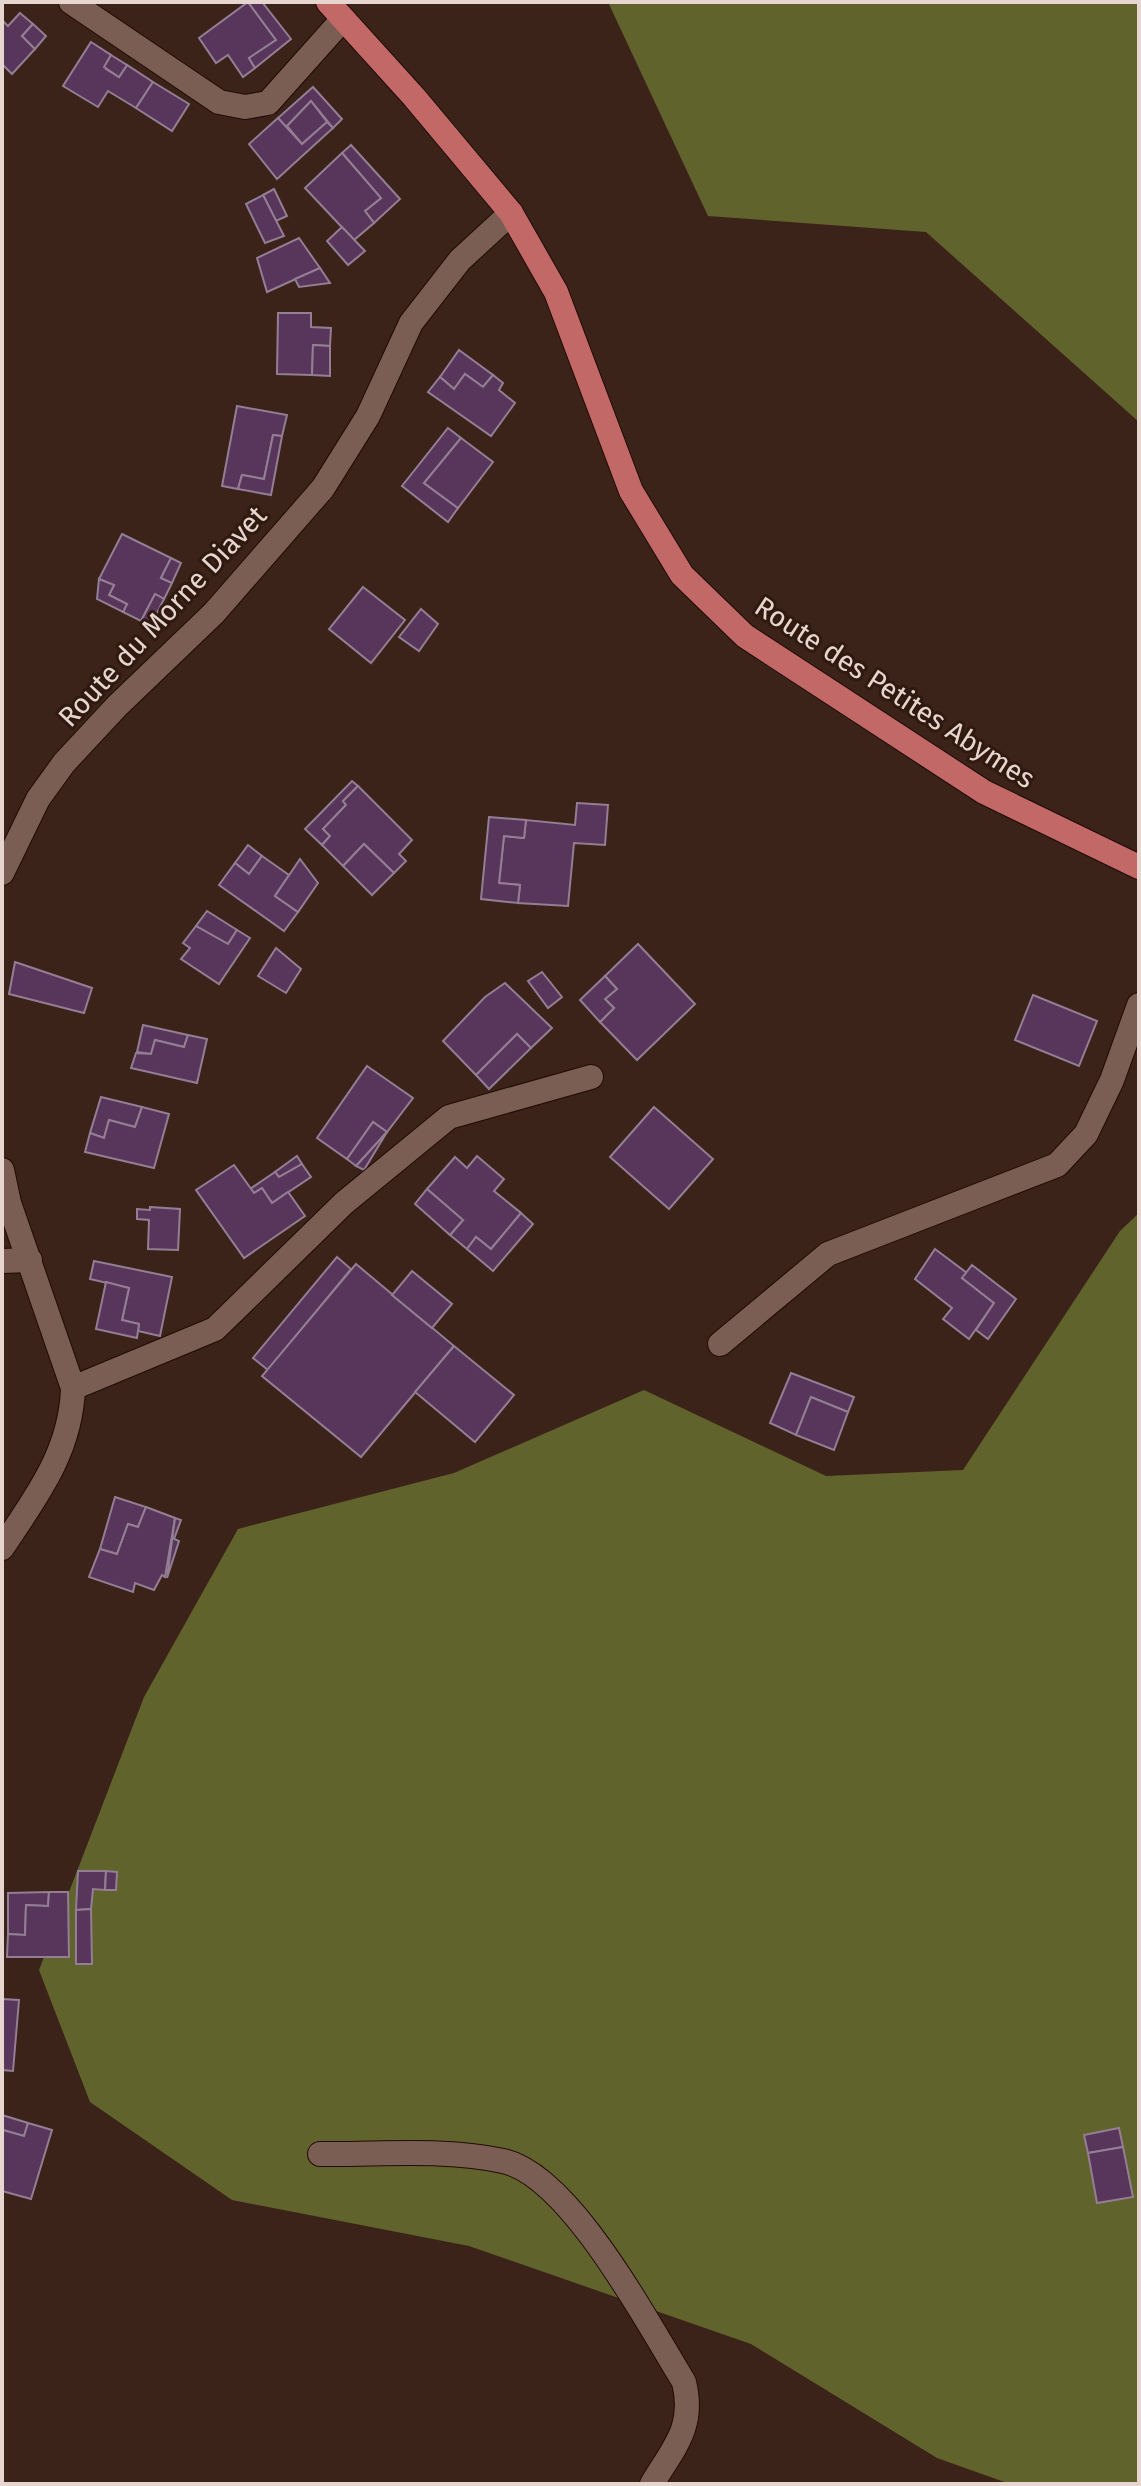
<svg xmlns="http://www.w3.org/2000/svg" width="1141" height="2486" font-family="'Fira Sans',sans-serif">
  <rect width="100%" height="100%" fill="#3b2319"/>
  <g fill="#61632c">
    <path d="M 608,2 L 1139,2 L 1139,422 L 926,232 L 708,216 Z"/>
    <path d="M 1139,1213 L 1139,2484 L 1010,2484 L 937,2458 L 751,2344 L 469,2246 L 232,2200 L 90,2102 L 39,1970 L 144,1697 L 238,1529 L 454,1473 L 644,1390 L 826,1476 L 963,1470 L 1120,1231 Z"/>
  </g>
  <g fill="#58355a" stroke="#937e94" stroke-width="2">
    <path d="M 248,2 L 276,40 L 249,58 L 255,68 L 243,77 L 228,55 L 216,63 L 199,38 Z"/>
    <path d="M 248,2 L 262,2 L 291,39 L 255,68 L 249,58 L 276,40 Z"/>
    <path d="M 20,13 L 33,24 L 22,36 L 35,49 L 12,74 L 2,64 L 2,20 L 8,26 Z"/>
    <path d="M 33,24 L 46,36 L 35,49 L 22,36 Z"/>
    <path d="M 91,42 L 111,55 L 106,69 L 119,77 L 127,65 L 153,82 L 136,108 L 108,91 L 98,107 L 63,86 Z"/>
    <path d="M 111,55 L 127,65 L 119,77 L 104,67 Z"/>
    <path d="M 153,82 L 189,104 L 172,131 L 136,108 Z"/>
    <path d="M 313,87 L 342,119 L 333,128 L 311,101 L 286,127 L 278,118 Z"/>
    <path d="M 311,101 L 327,122 L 302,144 L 287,126 Z"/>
    <path d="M 278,118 L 302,144 L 327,122 L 333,128 L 277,179 L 249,144 Z"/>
    <path d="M 351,145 L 400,199 L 374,223 L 365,211 L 381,198 L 342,153 Z"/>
    <path d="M 342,153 L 381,198 L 365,211 L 374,223 L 354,240 L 305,188 Z"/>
    <path d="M 274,189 L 287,216 L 276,221 L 263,195 Z"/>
    <path d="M 263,195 L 284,236 L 265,243 L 246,204 Z"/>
    <path d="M 342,227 L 365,251 L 348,265 L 327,241 Z"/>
    <path d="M 299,238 L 320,268 L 267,292 L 257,258 Z"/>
    <path d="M 320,268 L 330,283 L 299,287 L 295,279 Z"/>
    <path d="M 278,313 L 311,313 L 311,327 L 331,328 L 330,346 L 313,345 L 312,375 L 277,374 Z"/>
    <path d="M 313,345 L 330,346 L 330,376 L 312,375 Z"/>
    <path d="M 459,350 L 493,375 L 483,387 L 465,374 L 454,389 L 440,377 Z"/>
    <path d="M 465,374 L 483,387 L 493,375 L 503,383 L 499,390 L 515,403 L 491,436 L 428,392 L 440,377 L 454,389 Z"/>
    <path d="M 237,406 L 287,415 L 282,436 L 273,435 L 264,479 L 242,475 L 238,489 L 222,486 Z"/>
    <path d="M 448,428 L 461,438 L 424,483 L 458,508 L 448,522 L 402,486 Z"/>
    <path d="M 273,435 L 282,436 L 271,495 L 238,489 L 242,475 L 264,479 Z"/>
    <path d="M 461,438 L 493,462 L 458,508 L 424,483 Z"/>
    <path d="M 122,534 L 171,558 L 161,578 L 172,583 L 164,599 L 155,594 L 141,621 L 123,612 L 127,604 L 109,595 L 114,585 L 99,579 Z"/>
    <path d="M 171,558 L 181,563 L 172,583 L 161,578 Z"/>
    <path d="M 99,579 L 114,585 L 109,595 L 127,604 L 123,612 L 97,599 Z"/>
    <path d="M 363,587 L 405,620 L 371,663 L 329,629 Z"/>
    <path d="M 155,594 L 164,599 L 151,625 L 141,621 Z"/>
    <path d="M 421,609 L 438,624 L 419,651 L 399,637 Z"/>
    <path d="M 352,781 L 358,786 L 343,801 L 346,805 L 323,829 L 330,836 L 322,845 L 305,829 Z"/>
    <path d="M 358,786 L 412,840 L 399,854 L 406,861 L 394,873 L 364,844 L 343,866 L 322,845 L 330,836 L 323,829 L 346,805 L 343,801 Z"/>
    <path d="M 577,803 L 608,805 L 605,845 L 574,843 L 568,906 L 518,903 L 520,885 L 499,883 L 504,836 L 524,838 L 526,820 L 575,825 Z"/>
    <path d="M 489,817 L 526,820 L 524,838 L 504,836 L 503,845 L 499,883 L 520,885 L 518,903 L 481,899 Z"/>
    <path d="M 364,844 L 394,873 L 372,895 L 343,866 Z"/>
    <path d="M 248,845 L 262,856 L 249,874 L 235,863 Z"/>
    <path d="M 262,856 L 289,875 L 275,896 L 298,912 L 284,931 L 219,885 L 235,863 L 249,874 Z"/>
    <path d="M 300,859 L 318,883 L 298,912 L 275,896 Z"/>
    <path d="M 207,911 L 237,930 L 228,944 L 196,926 Z"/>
    <path d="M 196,926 L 228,944 L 237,930 L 250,938 L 219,984 L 181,959 L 190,948 L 183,943 Z"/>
    <path d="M 638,944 L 695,1004 L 637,1060 L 600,1022 L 614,1008 L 605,999 L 617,989 L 605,976 Z"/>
    <path d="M 276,948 L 301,969 L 286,993 L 258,976 Z"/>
    <path d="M 15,962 L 92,988 L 84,1013 L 9,994 Z"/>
    <path d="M 542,972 L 562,997 L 548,1008 L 528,981 Z"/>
    <path d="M 605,976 L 617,989 L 605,999 L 614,1008 L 600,1022 L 580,1000 Z"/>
    <path d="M 505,983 L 552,1028 L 531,1048 L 517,1034 L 476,1075 L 443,1041 L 485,997 Z"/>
    <path d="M 1033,995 L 1097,1021 L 1079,1066 L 1015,1040 Z"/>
    <path d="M 143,1025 L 188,1035 L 184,1047 L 155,1040 L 151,1054 L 137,1052 Z"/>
    <path d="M 517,1034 L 531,1048 L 489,1089 L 476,1075 Z"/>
    <path d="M 188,1035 L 207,1039 L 197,1083 L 131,1068 L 136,1053 L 151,1054 L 155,1040 L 184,1047 Z"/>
    <path d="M 367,1066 L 413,1098 L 387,1132 L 373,1122 L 347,1159 L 317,1138 Z"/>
    <path d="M 101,1097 L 142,1107 L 135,1127 L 109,1120 L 104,1138 L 90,1133 Z"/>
    <path d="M 142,1107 L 169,1114 L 154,1168 L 85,1152 L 90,1133 L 104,1138 L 109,1120 L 135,1127 Z"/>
    <path d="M 654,1107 L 713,1159 L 669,1209 L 610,1157 Z"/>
    <path d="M 373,1122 L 387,1132 L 356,1166 L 347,1159 Z"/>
    <path d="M 387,1132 L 364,1170 L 356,1166 Z"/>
    <path d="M 297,1156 L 302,1164 L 279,1177 L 275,1172 Z"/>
    <path d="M 477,1156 L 504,1179 L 494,1191 L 521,1213 L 491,1249 L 476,1237 L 467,1249 L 450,1235 L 463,1220 L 427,1189 L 455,1157 L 467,1168 Z"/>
    <path d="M 302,1164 L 311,1177 L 272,1203 L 262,1188 L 254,1193 L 250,1189 L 275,1172 L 279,1177 Z"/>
    <path d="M 234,1165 L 254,1193 L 262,1188 L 272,1203 L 288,1192 L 305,1216 L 244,1258 L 196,1190 Z"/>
    <path d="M 427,1189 L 463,1220 L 450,1235 L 415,1204 Z"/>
    <path d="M 150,1207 L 180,1209 L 178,1250 L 148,1249 L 149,1220 L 137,1219 L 137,1209 L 150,1210 Z"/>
    <path d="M 521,1213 L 533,1224 L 493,1271 L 467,1249 L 476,1237 L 491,1249 Z"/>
    <path d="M 935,1249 L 967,1273 L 962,1278 L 994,1303 L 969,1339 L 943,1319 L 952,1308 L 915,1279 Z"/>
    <path d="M 337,1257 L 351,1269 L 268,1370 L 253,1358 Z"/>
    <path d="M 94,1261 L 172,1277 L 160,1336 L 138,1331 L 139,1324 L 122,1320 L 129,1288 L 90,1279 Z"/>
    <path d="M 356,1264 L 454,1346 L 361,1457 L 262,1376 Z"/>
    <path d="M 972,1265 L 1016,1299 L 988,1339 L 976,1330 L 994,1303 L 962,1278 Z"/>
    <path d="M 412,1271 L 452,1304 L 432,1328 L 392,1295 Z"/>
    <path d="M 106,1282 L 129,1288 L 122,1320 L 139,1324 L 137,1338 L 96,1329 Z"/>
    <path d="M 454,1346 L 514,1395 L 475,1442 L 415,1392 Z"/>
    <path d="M 791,1373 L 854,1397 L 848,1412 L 811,1397 L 796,1435 L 770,1423 Z"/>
    <path d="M 811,1397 L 848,1412 L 834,1450 L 796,1435 Z"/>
    <path d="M 115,1497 L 146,1507 L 138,1527 L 128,1524 L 117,1554 L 100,1549 Z"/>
    <path d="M 146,1507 L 175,1518 L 165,1577 L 162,1575 L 154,1590 L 135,1583 L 133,1592 L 89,1577 L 100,1549 L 117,1554 L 128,1524 L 138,1527 Z"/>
    <path d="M 175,1518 L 181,1520 L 174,1539 L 179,1541 L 167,1578 Z"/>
    <path d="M 78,1871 L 106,1871 L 105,1890 L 93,1889 L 91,1909 L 76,1910 Z"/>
    <path d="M 106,1871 L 117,1872 L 116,1890 L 105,1890 Z"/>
    <path d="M 49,1892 L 48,1906 L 26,1905 L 25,1935 L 8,1934 L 8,1893 Z"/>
    <path d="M 49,1892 L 68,1892 L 69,1957 L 7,1957 L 8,1934 L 25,1935 L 26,1905 L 48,1906 Z"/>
    <path d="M 91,1909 L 92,1964 L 76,1964 L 76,1910 Z"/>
    <path d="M 2,1999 L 19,2000 L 13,2071 L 2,2070 Z"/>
    <path d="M 2,2115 L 28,2123 L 24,2136 L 3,2130 L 2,2134 Z"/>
    <path d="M 28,2123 L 52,2130 L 31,2199 L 2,2191 L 3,2130 L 24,2136 Z"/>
    <path d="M 1119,2128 L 1123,2147 L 1088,2153 L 1084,2135 Z"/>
    <path d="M 1123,2147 L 1133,2197 L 1097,2203 L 1088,2153 Z"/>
  </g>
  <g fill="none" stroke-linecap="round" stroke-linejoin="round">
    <g stroke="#210b04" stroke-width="26">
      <g id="minor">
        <path d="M 71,2 L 219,102 L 245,107 L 268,103 L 343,19"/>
        <path d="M 2,873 L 38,799 L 64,763 L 117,706 L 214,613 L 323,488 L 368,416 L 411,323 L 460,260 L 511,213"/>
        <path d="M 2,1170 L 9,1203 L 73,1388 C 71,1452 36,1497 2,1548"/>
        <path d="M 2,1261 L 30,1260"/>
        <path d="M 720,1344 L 828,1254 L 1057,1165 L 1086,1134 L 1112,1080 L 1139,1005"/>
        <path d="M 73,1388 L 215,1329 L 344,1203 L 449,1117 L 591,1077"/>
        <path d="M 320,2154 C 379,2155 445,2148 503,2161 C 570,2175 648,2324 684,2382 C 695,2427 674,2447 652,2484"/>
      </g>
    </g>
    <g stroke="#210b04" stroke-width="26">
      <path id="major" d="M 328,2 L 414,97 L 511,213 L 556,292 L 631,491 L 682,575 L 745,636 L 984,792 L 1139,867"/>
    </g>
    <use href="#minor" stroke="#7a5e53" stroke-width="24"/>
    <use href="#major" stroke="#c26968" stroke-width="24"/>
  </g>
  <g text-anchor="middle" stroke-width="6" stroke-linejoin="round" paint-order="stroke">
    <g font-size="28" fill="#e6d6cf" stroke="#30190f">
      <text transform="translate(162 616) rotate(-47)" y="10">Route du Morne Diavet</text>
      <text transform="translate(895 692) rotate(33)" y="10">Route des Petites Abymes</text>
    </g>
  </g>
  <rect width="1141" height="2486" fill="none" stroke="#e6d6cf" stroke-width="8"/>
</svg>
